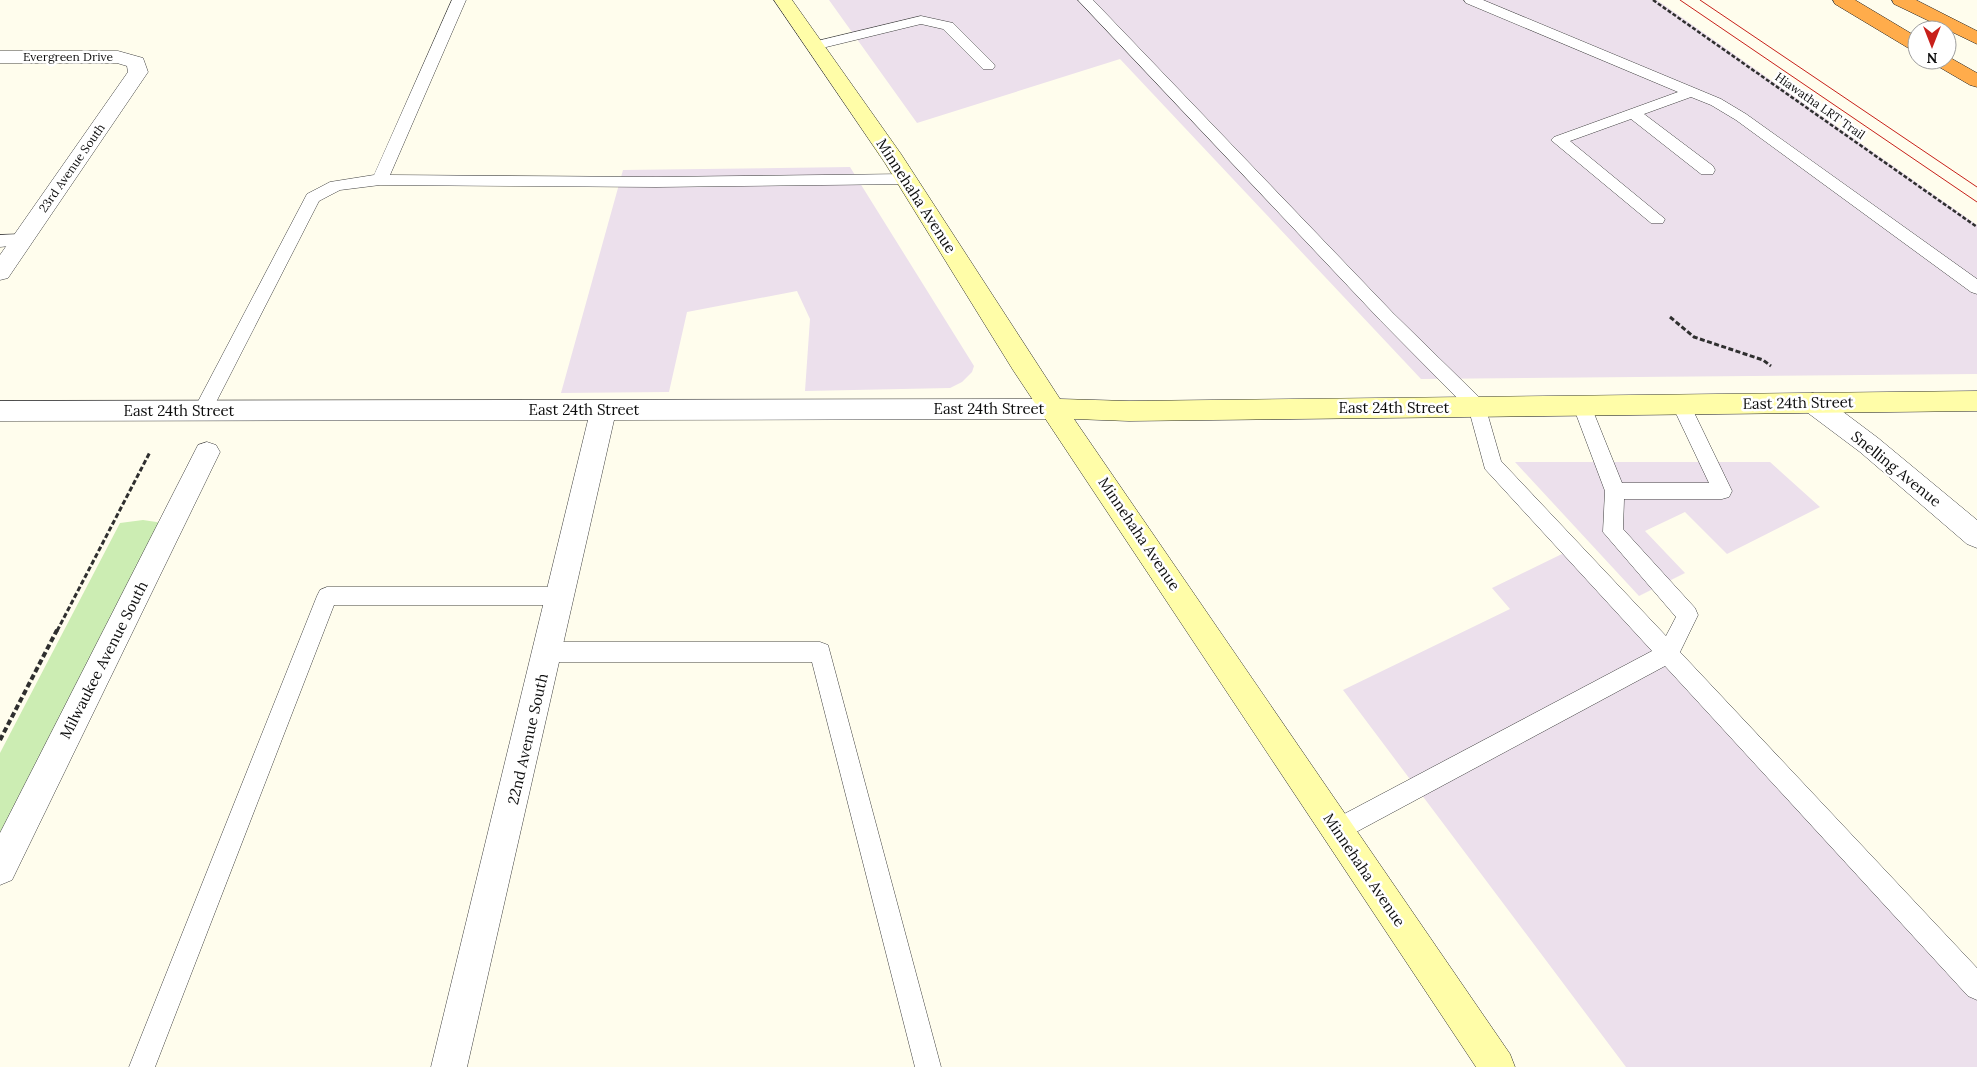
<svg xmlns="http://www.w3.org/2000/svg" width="1977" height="1067" font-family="Lora,serif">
  <rect width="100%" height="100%" fill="#fffded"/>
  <g fill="#ece0ec">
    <path d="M 829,0 L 1657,0 L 1977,225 L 1977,374 L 1421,379 L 1120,59 L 917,123 Z"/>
    <path d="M 850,167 L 974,366 L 972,372 L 962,382 L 950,388 L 805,391 L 810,319 L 797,291 L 687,312 L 669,392 L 561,393 L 623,170 Z"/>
    <path d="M 1515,462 L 1770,462 L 1820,507 L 1727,554 L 1685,512 L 1645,531 L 1685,573 L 1639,596 Z"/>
    <path d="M 1566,552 L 1977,997 L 1977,1067 L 1626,1067 L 1343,690 L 1510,609 L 1492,588 Z"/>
  </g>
  <path fill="#ccedb3" d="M 143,520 L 163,523 L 0,851 L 0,753 L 120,523 Z"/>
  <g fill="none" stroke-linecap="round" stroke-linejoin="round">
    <g stroke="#404040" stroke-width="1">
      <g id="lane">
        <path d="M 452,0 L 466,0 L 390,175 L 656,177 L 906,174 L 912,175 L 914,179 L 912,183 L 906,184 L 656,187 L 380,185 L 340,190 L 319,201 L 209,416 L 202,418 L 195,416 L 193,411 L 307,194 L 330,182 L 374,175 Z"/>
        <path d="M 1078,0 L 1093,0 L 1393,313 L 1484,402 L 1501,461 L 1666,636 L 1676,617 L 1603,532 L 1605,491 L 1573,406 L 1575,401 L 1582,399 L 1589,401 L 1622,483 L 1709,483 L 1672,405 L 1674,400 L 1681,398 L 1688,400 L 1732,491 L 1729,497 L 1722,499 L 1624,499 L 1623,529 L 1695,608 L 1698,615 L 1680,652 L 1977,968 L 1977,1000 L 1968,996 L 1665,666 L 1345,838 L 1337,842 L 1329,838 L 1325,830 L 1329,822 L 1652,651 L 1485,469 L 1469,410 L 1381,321 Z"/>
        <path d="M 1464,0 L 1483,0 L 1721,99 L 1746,114 L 1977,279 L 1977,294 L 1971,292 L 1736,120 L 1711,105 L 1691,97 L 1644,114 L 1713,166 L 1715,170 L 1713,174 L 1701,174 L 1631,119 L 1570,141 L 1665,219 L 1663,223 L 1651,223 L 1551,140 L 1554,137 L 1678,92 L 1466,3 Z"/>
        <path d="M 921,16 L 953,23 L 993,63 L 995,66 L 993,69 L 983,69 L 943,29 L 921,24 L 814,50 L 807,46 L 809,43 Z"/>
        <path d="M 22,234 L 28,236 L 30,240 L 28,244 L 0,247 L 0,235 Z"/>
        <path d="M 327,587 L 561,587 L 568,590 L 571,596 L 568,602 L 561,605 L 334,605 L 155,1067 L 129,1067 L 317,596 L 320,590 Z"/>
        <path d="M 548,642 L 820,642 L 828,645 L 941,1067 L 915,1067 L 812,662 L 548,662 L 540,659 L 537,652 L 540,645 Z"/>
      </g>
    </g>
    <g stroke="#404040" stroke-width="1">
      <g id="street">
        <path d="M 0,51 L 118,51 L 143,58 L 148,72 L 8,278 L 0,280 L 0,255 L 128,72 L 127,66 L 117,63 L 0,63 Z"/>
        <path d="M 1813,393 L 1822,396 L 1878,438 L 1977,520 L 1977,548 L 1967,544 L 1860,452 L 1804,410 L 1800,403 L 1804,396 Z"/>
        <path d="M 1055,399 L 1064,402 L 1068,409 L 1064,416 L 1055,419 L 614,420 L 467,1067 L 431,1067 L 588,420 L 0,421 L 0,401 Z"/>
        <path d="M 207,442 L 216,445 L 220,452 L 12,880 L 0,885 L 0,833 L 198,445 Z"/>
      </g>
    </g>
    <g stroke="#2f2f2f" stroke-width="1">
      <path id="secondary" d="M 774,0 L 792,0 L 901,154 L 1060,399 L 1129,401 L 1977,391 L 1977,411 L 1129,421 L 1074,419 L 1510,1054 L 1515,1067 L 1476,1067 L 1013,370 L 885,163 Z"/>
    </g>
    <g stroke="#1e1e1e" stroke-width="1">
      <g id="highway">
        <path d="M 1833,0 L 1855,0 L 1917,37 L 1917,51 L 1910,49 L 1835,4 Z"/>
        <path d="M 1892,0 L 1916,0 L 1977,31 L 1977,44 L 1894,4 Z"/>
        <path d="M 1947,56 L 1977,73 L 1977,87 L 1970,85 L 1934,64 L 1931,60 L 1947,60 Z"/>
      </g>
    </g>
    <path stroke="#2f2f2f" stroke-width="2.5" stroke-dasharray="4 2" stroke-linecap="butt" d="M 1653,0 L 1977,227"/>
    <g stroke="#2f2f2f" stroke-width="3" stroke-dasharray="5 2.5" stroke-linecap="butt">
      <path d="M 1670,317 L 1694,337 L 1763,360 L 1771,366"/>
      <path d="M 57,631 L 150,452"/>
    </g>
    <path stroke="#2f2f2f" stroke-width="4" stroke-dasharray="5.5 3" stroke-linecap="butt" d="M 0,740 L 57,630"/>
    <use href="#lane" fill="#fff" fill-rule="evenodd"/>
    <use href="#street" fill="#fff" fill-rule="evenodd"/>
    <use href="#secondary" fill="#fffda8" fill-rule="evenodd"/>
    <use href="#highway" fill="#ffac4b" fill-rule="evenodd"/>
    <g stroke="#c8201a" stroke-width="1">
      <path d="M 1680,0 L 1977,202"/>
      <path d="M 1700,0 L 1977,187"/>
    </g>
  </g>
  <g text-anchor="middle" stroke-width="5" stroke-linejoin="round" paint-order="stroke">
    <g font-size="12" fill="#0d0d0d" stroke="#fff">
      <text x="68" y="61">Evergreen Drive</text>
      <text transform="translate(1820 106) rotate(35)" y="4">Hiawatha LRT Trail</text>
      <text transform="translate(72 168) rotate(-55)" y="4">23rd Avenue South</text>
    </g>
    <g font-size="15" fill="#0d0d0d" stroke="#fff">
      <text transform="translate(916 196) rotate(57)" y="5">Minnehaha Avenue</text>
      <text transform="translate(1798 403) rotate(-1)" y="5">East 24th Street</text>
      <text x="1394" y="413">East 24th Street</text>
      <text x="989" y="414">East 24th Street</text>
      <text x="584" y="415">East 24th Street</text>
      <text x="179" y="416">East 24th Street</text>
      <text transform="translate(1896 469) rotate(39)" y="5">Snelling Avenue</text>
      <text transform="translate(1139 534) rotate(56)" y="5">Minnehaha Avenue</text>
      <text transform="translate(104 660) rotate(-63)" y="5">Milwaukee Avenue South</text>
      <text transform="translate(528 739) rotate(-77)" y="5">22nd Avenue South</text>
      <text transform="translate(1364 870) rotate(56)" y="5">Minnehaha Avenue</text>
    </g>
  </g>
  <g transform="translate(1932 45) rotate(180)"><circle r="24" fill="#ffffff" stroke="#9e9e9e"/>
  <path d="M0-4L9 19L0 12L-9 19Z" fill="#c8201a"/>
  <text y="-8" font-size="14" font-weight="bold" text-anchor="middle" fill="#0d0d0d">N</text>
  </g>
</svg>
